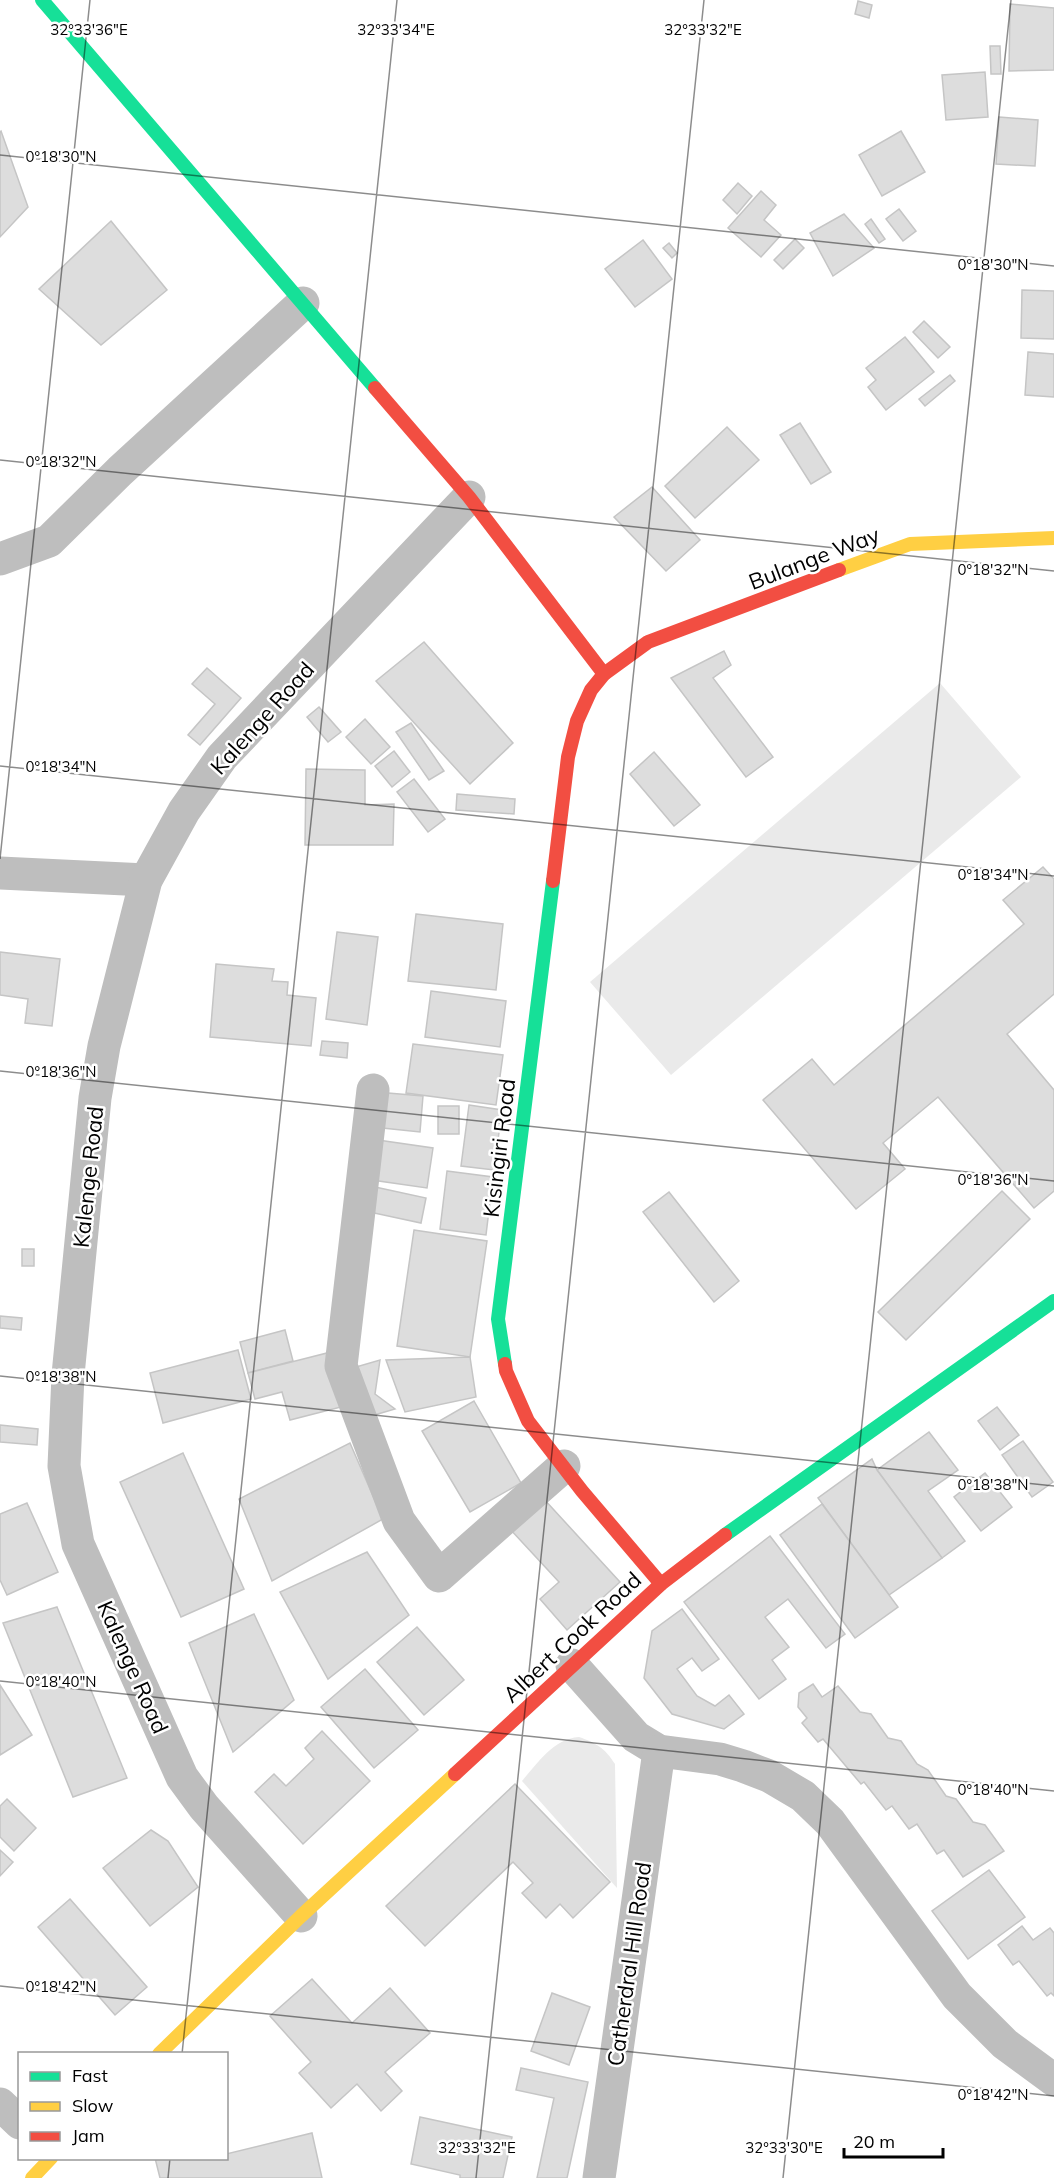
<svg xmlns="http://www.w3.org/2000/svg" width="1054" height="2178" font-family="Mulish,sans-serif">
  <rect width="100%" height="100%" fill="#fff"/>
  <g fill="#eaeaea">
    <path d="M 940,683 L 1021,777 L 671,1075 L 590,982 Z"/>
    <path d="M 579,1737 C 596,1743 605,1748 615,1764 L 617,1888 L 522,1781 C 538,1763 553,1739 579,1737 Z"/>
  </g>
  <g fill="#ddd" stroke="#c5c5c5" stroke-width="1.5">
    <path d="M 858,1 L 872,5 L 869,18 L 855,14 Z"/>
    <path d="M 1010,4 L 1054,8 L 1054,70 L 1009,71 Z"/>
    <path d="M 990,46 L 1000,46 L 1001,74 L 991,74 Z"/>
    <path d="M 985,72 L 988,117 L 946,120 L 942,75 Z"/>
    <path d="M 999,117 L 1038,120 L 1035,166 L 996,164 Z"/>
    <path d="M 1,131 L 28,207 L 0,237 L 0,132 Z"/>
    <path d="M 901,131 L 925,172 L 882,196 L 859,155 Z"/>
    <path d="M 738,183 L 752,196 L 737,214 L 723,200 Z"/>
    <path d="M 761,191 L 776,205 L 764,220 L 781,235 L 761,257 L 728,228 Z"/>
    <path d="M 899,209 L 916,231 L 903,241 L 886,219 Z"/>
    <path d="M 844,214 L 874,248 L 833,276 L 810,233 Z"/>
    <path d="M 871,219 L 885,239 L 879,243 L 865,224 Z"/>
    <path d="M 111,221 L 167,290 L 101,345 L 39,289 Z"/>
    <path d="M 795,239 L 804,248 L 783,269 L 774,260 Z"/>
    <path d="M 643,240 L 672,279 L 635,307 L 605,269 Z"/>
    <path d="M 669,243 L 677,253 L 672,258 L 663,248 Z"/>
    <path d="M 1022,290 L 1054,291 L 1054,339 L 1021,338 Z"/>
    <path d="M 924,321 L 950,347 L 938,358 L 913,332 Z"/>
    <path d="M 905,337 L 934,372 L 886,410 L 868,387 L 876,380 L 866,368 Z"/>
    <path d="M 1028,352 L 1054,354 L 1054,397 L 1025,395 Z"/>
    <path d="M 950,375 L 955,381 L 925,406 L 919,399 Z"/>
    <path d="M 800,423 L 831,472 L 811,484 L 780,435 Z"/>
    <path d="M 727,427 L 759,460 L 695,518 L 665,486 Z"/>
    <path d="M 652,487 L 700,540 L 666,571 L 614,517 Z"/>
    <path d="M 424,642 L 513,743 L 470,784 L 376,681 Z"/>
    <path d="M 724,651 L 731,665 L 713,678 L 773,757 L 746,777 L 671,678 Z"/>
    <path d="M 207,668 L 241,698 L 200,745 L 188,735 L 215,704 L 192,684 Z"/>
    <path d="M 319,707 L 341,732 L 328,742 L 307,717 Z"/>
    <path d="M 365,719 L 390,747 L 371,764 L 346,737 Z"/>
    <path d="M 411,723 L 444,771 L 429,780 L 396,732 Z"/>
    <path d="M 394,751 L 410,772 L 392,787 L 375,766 Z"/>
    <path d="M 654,752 L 700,805 L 674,826 L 630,774 Z"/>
    <path d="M 306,769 L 365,770 L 365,805 L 394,804 L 393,845 L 305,845 Z"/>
    <path d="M 414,779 L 445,819 L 428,832 L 397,792 Z"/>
    <path d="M 457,794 L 515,799 L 514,814 L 456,810 Z"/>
    <path d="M 1043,867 L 1054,879 L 1054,994 L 1007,1034 L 1054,1090 L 1054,1191 L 1034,1208 L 938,1097 L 883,1143 L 905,1169 L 856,1209 L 763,1100 L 812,1059 L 834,1085 L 1024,924 L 1003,900 Z"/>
    <path d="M 416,914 L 503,924 L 496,990 L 408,981 Z"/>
    <path d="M 337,932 L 378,937 L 367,1025 L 326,1019 Z"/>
    <path d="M 0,952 L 60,959 L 52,1026 L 25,1023 L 28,999 L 0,995 Z"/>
    <path d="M 216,964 L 274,969 L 272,981 L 288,982 L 287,995 L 316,998 L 311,1046 L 210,1037 Z"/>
    <path d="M 431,991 L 506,1001 L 500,1047 L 425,1037 Z"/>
    <path d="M 322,1041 L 348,1043 L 347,1058 L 320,1055 Z"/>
    <path d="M 413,1044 L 503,1055 L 496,1105 L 406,1093 Z"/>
    <path d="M 376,1092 L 423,1096 L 420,1132 L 373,1127 Z"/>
    <path d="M 469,1105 L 502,1110 L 494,1170 L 461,1166 Z"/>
    <rect x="438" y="1106" width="21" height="28"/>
    <path d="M 371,1139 L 433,1148 L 427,1188 L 365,1179 Z"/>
    <path d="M 447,1171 L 493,1177 L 486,1235 L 440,1229 Z"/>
    <path d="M 366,1185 L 426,1198 L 421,1223 L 360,1210 Z"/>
    <path d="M 1002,1191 L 1030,1219 L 906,1340 L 878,1312 Z"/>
    <path d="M 669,1192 L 739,1281 L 714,1302 L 643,1212 Z"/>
    <path d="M 414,1230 L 487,1241 L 470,1357 L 397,1346 Z"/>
    <rect x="22" y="1249" width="12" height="17"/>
    <path d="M 0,1316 L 22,1318 L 21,1330 L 0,1328 Z"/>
    <path d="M 285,1330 L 293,1361 L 248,1373 L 240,1342 Z"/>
    <path d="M 238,1350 L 251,1399 L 163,1423 L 150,1373 Z"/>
    <path d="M 327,1353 L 341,1407 L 290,1420 L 282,1392 L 255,1399 L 248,1373 Z"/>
    <path d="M 470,1357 L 476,1397 L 405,1412 L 386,1360 Z"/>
    <path d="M 380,1360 L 375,1394 L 395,1409 L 371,1416 L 356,1367 Z"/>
    <path d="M 474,1401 L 521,1483 L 470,1512 L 422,1431 Z"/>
    <path d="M 997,1407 L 1019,1435 L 1000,1450 L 978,1421 Z"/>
    <path d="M 0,1425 L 38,1429 L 37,1445 L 0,1442 Z"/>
    <path d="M 929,1432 L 958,1470 L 928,1491 L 965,1541 L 942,1558 L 877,1470 Z"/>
    <path d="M 1023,1441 L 1053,1482 L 1032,1497 L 1002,1455 Z"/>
    <path d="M 350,1443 L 383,1519 L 272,1581 L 239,1499 Z"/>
    <path d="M 183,1453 L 244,1589 L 181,1617 L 120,1482 Z"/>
    <path d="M 872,1459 L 877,1470 L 942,1558 L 889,1595 L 818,1498 Z"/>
    <path d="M 985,1473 L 1012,1507 L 981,1531 L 954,1497 Z"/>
    <path d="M 543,1498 L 620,1582 L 567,1630 L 540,1599 L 559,1582 L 509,1528 Z"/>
    <path d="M 27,1503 L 58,1572 L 7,1595 L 0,1580 L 0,1514 Z"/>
    <path d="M 822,1504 L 898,1607 L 855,1638 L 780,1535 Z"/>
    <path d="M 770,1536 L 845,1634 L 826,1648 L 788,1599 L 765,1617 L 789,1647 L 772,1660 L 786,1679 L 759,1699 L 684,1602 Z"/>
    <path d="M 367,1552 L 409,1615 L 328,1679 L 280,1592 Z"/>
    <path d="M 57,1607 L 127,1778 L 73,1797 L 3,1623 Z"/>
    <path d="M 682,1609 L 719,1659 L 702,1671 L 692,1658 L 677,1669 L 697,1696 L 715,1706 L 729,1695 L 744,1714 L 724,1729 L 672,1714 L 644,1678 L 652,1631 Z"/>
    <path d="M 254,1614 L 294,1700 L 233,1752 L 189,1643 Z"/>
    <path d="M 417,1627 L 464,1680 L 424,1715 L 377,1662 Z"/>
    <path d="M 365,1669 L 418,1730 L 374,1768 L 321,1707 Z"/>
    <path d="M 813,1684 L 822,1697 L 838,1686 L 860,1712 L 871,1714 L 888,1738 L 901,1741 L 917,1764 L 928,1770 L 946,1796 L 956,1799 L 973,1822 L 985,1825 L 1004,1851 L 963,1877 L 944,1850 L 937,1854 L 917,1824 L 909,1829 L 892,1806 L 886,1810 L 864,1782 L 861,1784 L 823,1739 L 818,1742 L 802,1723 L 807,1718 L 798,1707 L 799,1693 Z"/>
    <path d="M 0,1685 L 32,1735 L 0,1755 Z"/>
    <path d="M 322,1731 L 370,1781 L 303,1844 L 255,1792 L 274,1774 L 286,1786 L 314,1759 L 305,1748 Z"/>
    <path d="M 515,1784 L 610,1882 L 573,1918 L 560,1904 L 546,1918 L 522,1893 L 533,1883 L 513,1862 L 425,1946 L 386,1906 Z"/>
    <path d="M 7,1799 L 36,1828 L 14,1851 L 0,1837 L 0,1806 Z"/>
    <path d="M 151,1830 L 168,1841 L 198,1887 L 150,1926 L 103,1868 Z"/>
    <path d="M 0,1850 L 13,1862 L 0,1876 Z"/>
    <path d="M 989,1870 L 1025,1917 L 968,1959 L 932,1911 Z"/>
    <path d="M 70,1899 L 147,1987 L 115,2015 L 38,1927 Z"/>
    <path d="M 1022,1926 L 1033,1940 L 1050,1928 L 1054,1933 L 1054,1996 L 1051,1993 L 1047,1996 L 1019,1961 L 1013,1965 L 998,1945 Z"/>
    <path d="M 312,1979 L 352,2023 L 390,1988 L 430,2033 L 385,2072 L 402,2091 L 381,2111 L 357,2084 L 331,2108 L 299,2073 L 311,2062 L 270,2016 Z"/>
    <path d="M 552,1993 L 590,2007 L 569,2065 L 531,2051 Z"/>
    <path d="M 521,2068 L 588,2082 L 567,2178 L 537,2178 L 554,2098 L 516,2090 Z"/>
    <path d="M 420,2117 L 512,2137 L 503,2178 L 460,2178 L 460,2175 L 411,2164 Z"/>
    <path d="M 312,2133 L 322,2178 L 160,2178 L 155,2158 L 226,2158 L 226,2154 Z"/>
  </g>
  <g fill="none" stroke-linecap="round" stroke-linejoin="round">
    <g stroke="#bebebe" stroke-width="33">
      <path d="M 0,559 L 49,541 L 120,471 L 303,303"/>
      <path d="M 0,873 L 146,880"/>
      <path d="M 373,1090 L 341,1366 L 399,1521 L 439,1576 L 564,1466"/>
      <path d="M 572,1665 L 636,1737 L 659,1751 L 720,1759 L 743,1766 L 769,1776 L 803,1796 L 830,1822 L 957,1996 L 1005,2044 L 1054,2080"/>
      <path d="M 301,1916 L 204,1807 L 182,1777 L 78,1544 L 64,1466 L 68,1375 L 95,1098 L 104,1046 L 146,880 L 184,811 L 222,757 L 469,497"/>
      <path d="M 0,2104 L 20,2123"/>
      <path d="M 599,2178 L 659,1751"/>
    </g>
    <g stroke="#16e098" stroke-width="14">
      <path d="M 42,0 L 375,388"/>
      <path d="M 505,1364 L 498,1319 L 553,881"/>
      <path d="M 725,1535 L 1054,1301"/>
    </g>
    <g stroke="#ffcf43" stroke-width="14">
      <path d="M 839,570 L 910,544 L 1054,538"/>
      <path d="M 159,2054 L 301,1916 L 455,1774"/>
      <path d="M 32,2178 L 51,2158"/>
    </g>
    <g stroke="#f24e42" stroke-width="14">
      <path d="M 375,388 L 469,497 L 604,674"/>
      <path d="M 553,881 L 568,757 L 577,721 L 591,690 L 604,674 L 648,642 L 839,570"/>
      <path d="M 505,1364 L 506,1371 L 528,1421 L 582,1491 L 661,1584"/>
      <path d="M 455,1774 L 661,1584 L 725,1535"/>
    </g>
  </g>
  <path fill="none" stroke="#000" stroke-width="1.5" stroke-opacity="0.45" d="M 0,155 L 1054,266M 0,460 L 1054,571M 0,766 L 1054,876M 0,859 L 90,0M 0,1071 L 1054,1181M 0,1376 L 1054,1486M 0,1681 L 1054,1791M 0,1986 L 1054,2096M 182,2054 L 397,0M 168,2178 L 170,2158M 476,2178 L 704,0M 783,2178 L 1011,0"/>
  <g text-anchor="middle" stroke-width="5" stroke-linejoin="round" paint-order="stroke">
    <g font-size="22" fill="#000" stroke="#fff">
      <text transform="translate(814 558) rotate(-21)" y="8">Bulange Way</text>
      <text transform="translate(262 718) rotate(-48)" y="8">Kalenge Road</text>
      <text transform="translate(499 1148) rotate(-83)" y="8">Kisingiri Road</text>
      <text transform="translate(88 1177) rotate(-84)" y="8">Kalenge Road</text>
      <text transform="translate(572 1637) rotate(-43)" y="8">Albert Cook Road</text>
      <text transform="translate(133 1667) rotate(66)" y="8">Kalenge Road</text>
      <text transform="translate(629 1964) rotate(-82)" y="8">Catherdral Hill Road</text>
    </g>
  </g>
  <g font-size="15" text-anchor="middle" fill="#000" stroke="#fff" stroke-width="5" stroke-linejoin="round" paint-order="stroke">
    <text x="89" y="35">32°33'36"E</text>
    <text x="396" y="35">32°33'34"E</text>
    <text x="703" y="35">32°33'32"E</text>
    <text x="61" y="162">0°18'30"N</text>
    <text x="993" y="270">0°18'30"N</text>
    <text x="61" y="467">0°18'32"N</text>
    <text x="993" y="575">0°18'32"N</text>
    <text x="61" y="772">0°18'34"N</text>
    <text x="993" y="880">0°18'34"N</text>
    <text x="61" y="1077">0°18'36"N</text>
    <text x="993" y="1185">0°18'36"N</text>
    <text x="61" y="1382">0°18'38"N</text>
    <text x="993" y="1490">0°18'38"N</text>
    <text x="61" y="1687">0°18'40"N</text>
    <text x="993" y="1795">0°18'40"N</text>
    <text x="61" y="1992">0°18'42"N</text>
    <text x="993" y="2100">0°18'42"N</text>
    <text x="477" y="2153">32°33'32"E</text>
    <text x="784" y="2153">32°33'30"E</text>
  </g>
  <rect x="18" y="2052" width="210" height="108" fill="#ffffff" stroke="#999999" stroke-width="1.5"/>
  <rect x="30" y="2072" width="30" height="9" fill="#16e098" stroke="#999999" stroke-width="1.5"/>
  <text x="72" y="2082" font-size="18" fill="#000000">Fast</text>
  <rect x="30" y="2102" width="30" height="9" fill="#ffcf43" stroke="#999999" stroke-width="1.5"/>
  <text x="72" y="2112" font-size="18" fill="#000000">Slow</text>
  <rect x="30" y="2132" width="30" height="9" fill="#f24e42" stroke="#999999" stroke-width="1.5"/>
  <text x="72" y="2142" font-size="18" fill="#000000">Jam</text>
  <path d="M844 2148v9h99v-9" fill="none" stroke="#000000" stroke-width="3"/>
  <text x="853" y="2148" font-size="18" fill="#000000" stroke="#ffffff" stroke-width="4.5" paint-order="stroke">20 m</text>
</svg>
